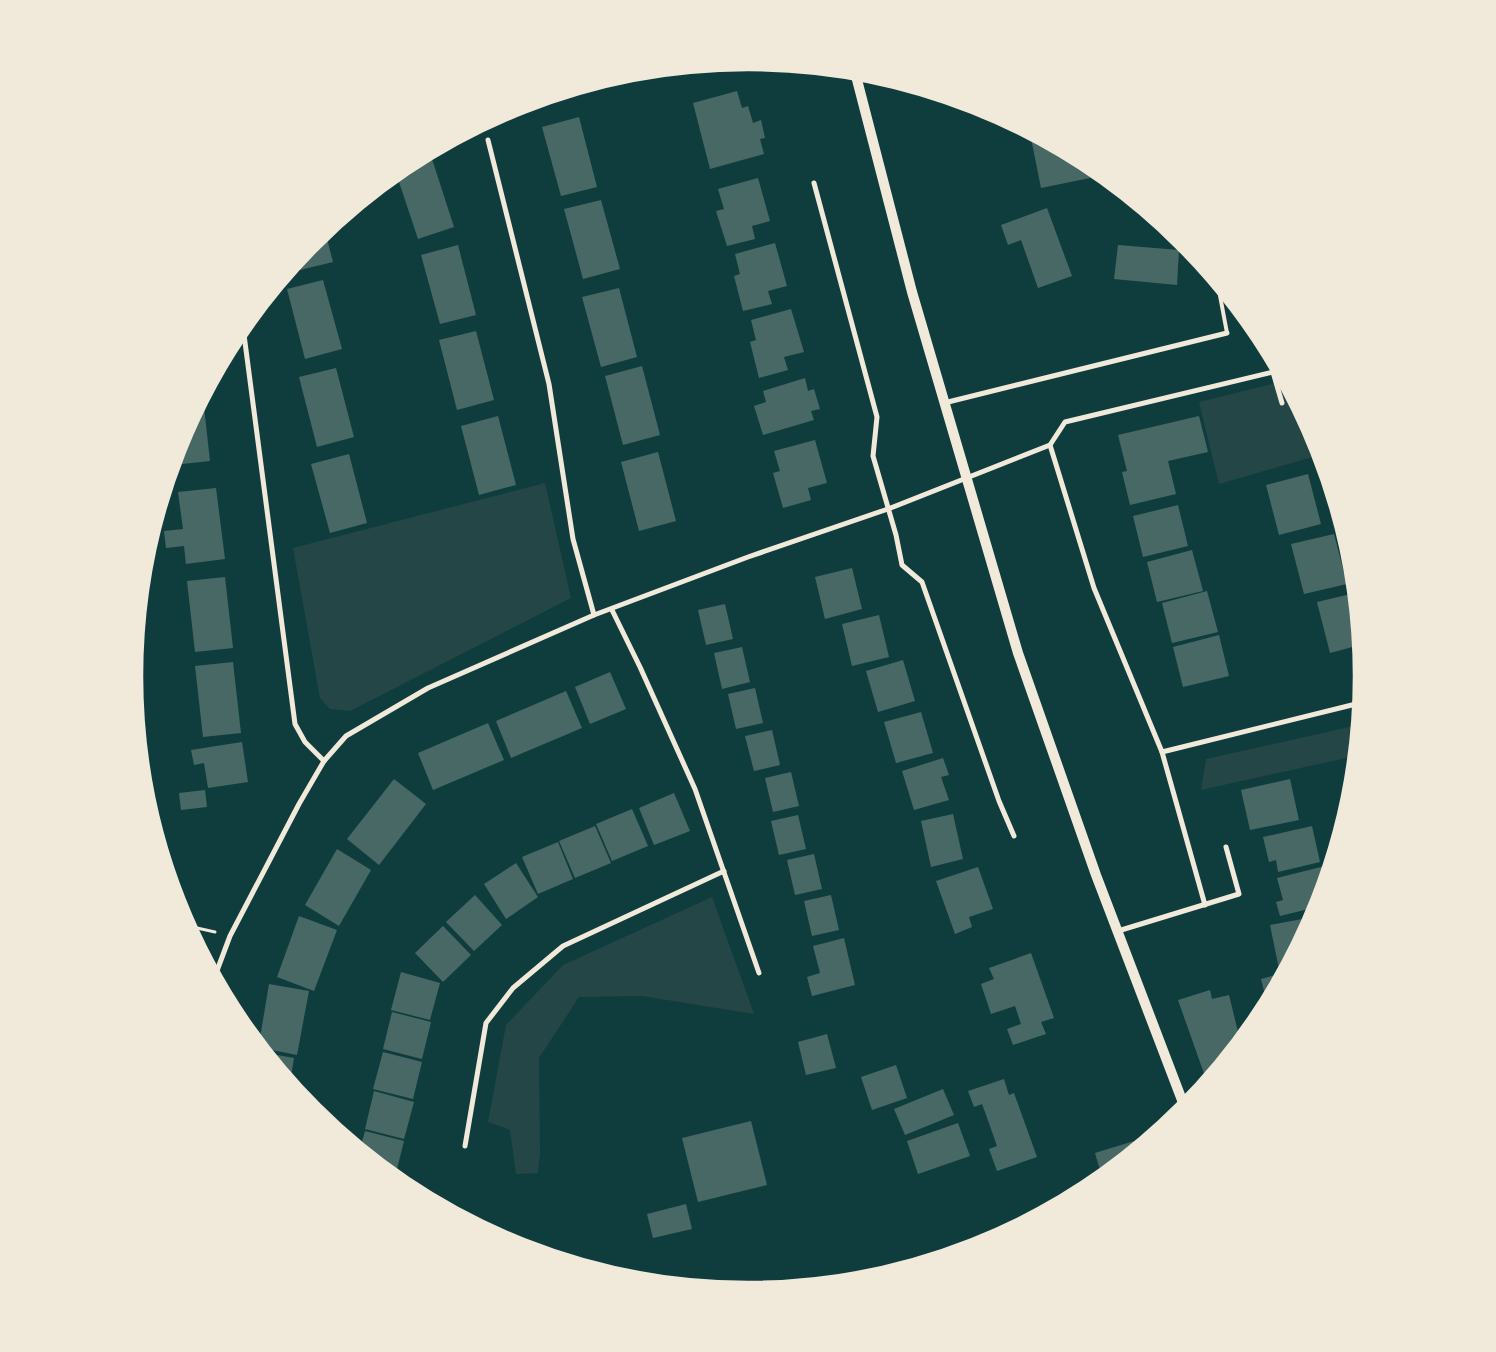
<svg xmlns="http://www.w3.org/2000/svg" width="1496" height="1352" font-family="'Alegreya Sans',sans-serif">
  <rect width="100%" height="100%" fill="#0f3d3e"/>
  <g fill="#244646">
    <path d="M 1258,333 L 1259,335 L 1270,354 L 1261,354 Z"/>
    <path d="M 1284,381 L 1316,441 L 1320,455 L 1219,484 L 1199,402 Z"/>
    <path d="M 545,483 L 571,598 L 350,711 L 330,709 L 320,698 L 293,548 Z"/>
    <path d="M 1358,725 L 1355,756 L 1201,790 L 1206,759 Z"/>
    <path d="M 712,897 L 754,1014 L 642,996 L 579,997 L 539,1058 L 540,1153 L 538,1173 L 516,1174 L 510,1130 L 488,1122 L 506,1025 L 563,965 Z"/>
  </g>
  <g fill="#486865">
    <path d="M 737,91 L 742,108 L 748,106 L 753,123 L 761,120 L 765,138 L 760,139 L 764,154 L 710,169 L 693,103 Z"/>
    <path d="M 579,117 L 597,187 L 561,196 L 542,127 Z"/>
    <path d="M 1030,133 L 1072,155 L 1073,160 L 1079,159 L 1087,164 L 1090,178 L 1041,188 Z"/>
    <path d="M 432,159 L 454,227 L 418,239 L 396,173 L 401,169 Z"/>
    <path d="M 758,178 L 770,221 L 752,226 L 755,239 L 727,246 L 716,211 L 724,209 L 718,189 Z"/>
    <path d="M 601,200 L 620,269 L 583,279 L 564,209 Z"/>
    <path d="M 1047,208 L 1072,276 L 1038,288 L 1021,240 L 1008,245 L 1001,225 Z"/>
    <path d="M 325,231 L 333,262 L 296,271 L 294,264 L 314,241 Z"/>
    <path d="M 775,243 L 787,286 L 768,291 L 772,304 L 743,311 L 734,276 L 740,274 L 735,254 Z"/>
    <path d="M 458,245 L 476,315 L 440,324 L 421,255 Z"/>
    <path d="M 1118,245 L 1179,250 L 1177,285 L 1114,279 Z"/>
    <path d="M 323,280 L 342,349 L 305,359 L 287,289 Z"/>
    <path d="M 619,288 L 637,357 L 601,367 L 582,297 Z"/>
    <path d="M 791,309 L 804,352 L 784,357 L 788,370 L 759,378 L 750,342 L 756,340 L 751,320 Z"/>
    <path d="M 476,331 L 494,400 L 457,410 L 439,340 Z"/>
    <path d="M 642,366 L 660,435 L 623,445 L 605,376 Z"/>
    <path d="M 336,368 L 354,437 L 317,447 L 299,377 Z"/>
    <path d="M 805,378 L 808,391 L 814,389 L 820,409 L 811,411 L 814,420 L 763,435 L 754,406 L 766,402 L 763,391 Z"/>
    <path d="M 203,398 L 210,461 L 173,465 L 180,440 Z"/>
    <path d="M 498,416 L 516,485 L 479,495 L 461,426 Z"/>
    <path d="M 1199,416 L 1208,452 L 1168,461 L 1176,494 L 1130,505 L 1122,472 L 1127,471 L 1118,435 Z"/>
    <path d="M 815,440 L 827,483 L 808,488 L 811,500 L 783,508 L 773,473 L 780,471 L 774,451 Z"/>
    <path d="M 658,452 L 676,521 L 639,531 L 621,462 Z"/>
    <path d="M 349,454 L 367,523 L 330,533 L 311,464 Z"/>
    <path d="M 1308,474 L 1321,524 L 1279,535 L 1266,485 Z"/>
    <path d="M 216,488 L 225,559 L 186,564 L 184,546 L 166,548 L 164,531 L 183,529 L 178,492 Z"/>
    <path d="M 1178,505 L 1188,546 L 1143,557 L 1133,516 Z"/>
    <path d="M 1334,534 L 1347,584 L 1304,594 L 1291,544 Z"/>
    <path d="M 1192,550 L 1203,591 L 1157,602 L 1147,562 Z"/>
    <path d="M 852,568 L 862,609 L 825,619 L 815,577 Z"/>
    <path d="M 225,577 L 233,648 L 195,652 L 187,581 Z"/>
    <path d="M 1207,591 L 1218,632 L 1172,643 L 1162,603 Z"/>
    <path d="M 1355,593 L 1360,645 L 1330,653 L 1317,602 Z"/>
    <path d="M 725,604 L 733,639 L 706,645 L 698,610 Z"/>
    <path d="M 879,615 L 889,657 L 852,666 L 842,624 Z"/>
    <path d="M 1219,635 L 1229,676 L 1183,687 L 1173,647 Z"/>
    <path d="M 742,647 L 750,682 L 722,689 L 714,653 Z"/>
    <path d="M 903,660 L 915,701 L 878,712 L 866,671 Z"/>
    <path d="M 233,662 L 241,733 L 203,737 L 195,666 Z"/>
    <path d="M 610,672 L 626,709 L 590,724 L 575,687 Z"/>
    <path d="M 755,688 L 763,723 L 736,729 L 728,694 Z"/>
    <path d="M 566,691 L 582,728 L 511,758 L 496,721 Z"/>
    <path d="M 921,712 L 933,753 L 896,763 L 884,722 Z"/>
    <path d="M 488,723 L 504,760 L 433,790 L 418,753 Z"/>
    <path d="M 772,730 L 780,765 L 754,771 L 745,736 Z"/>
    <path d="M 242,742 L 248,782 L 208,788 L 204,763 L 194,765 L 191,750 Z"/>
    <path d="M 943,758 L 949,775 L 941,777 L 949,800 L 914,810 L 902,771 Z"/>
    <path d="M 791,772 L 799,806 L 773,812 L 765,778 Z"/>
    <path d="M 394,779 L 426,804 L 379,865 L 347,839 Z"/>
    <path d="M 1290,779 L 1299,820 L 1250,830 L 1241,790 Z"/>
    <path d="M 205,790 L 207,807 L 181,810 L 179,793 Z"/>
    <path d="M 674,793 L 690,831 L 654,845 L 639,808 Z"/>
    <path d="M 632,809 L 648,846 L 612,861 L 596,824 Z"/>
    <path d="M 953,814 L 963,859 L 931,867 L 921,821 Z"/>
    <path d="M 798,815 L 806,849 L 779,855 L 771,821 Z"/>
    <path d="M 595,826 L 611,863 L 575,878 L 559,841 Z"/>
    <path d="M 1312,826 L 1320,862 L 1278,872 L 1276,860 L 1269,862 L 1263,837 Z"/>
    <path d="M 558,842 L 573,879 L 538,894 L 522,857 Z"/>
    <path d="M 337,849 L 371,870 L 339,926 L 305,905 Z"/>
    <path d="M 814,854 L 822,889 L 795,895 L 787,860 Z"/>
    <path d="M 516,863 L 538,897 L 506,919 L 484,884 Z"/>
    <path d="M 1329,865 L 1317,907 L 1280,916 L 1276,902 L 1283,900 L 1277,878 Z"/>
    <path d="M 978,867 L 993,909 L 969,917 L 972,927 L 955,934 L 936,881 Z"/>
    <path d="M 475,895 L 502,925 L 474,951 L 446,922 Z"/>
    <path d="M 831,895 L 839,930 L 812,936 L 804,901 Z"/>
    <path d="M 299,916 L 337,930 L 314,991 L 277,977 Z"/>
    <path d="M 1313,917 L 1286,968 L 1279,969 L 1270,925 Z"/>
    <path d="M 443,926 L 471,955 L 443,982 L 415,953 Z"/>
    <path d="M 844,938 L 855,985 L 812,996 L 807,977 L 820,973 L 813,946 Z"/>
    <path d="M 1031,953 L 1054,1018 L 1041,1022 L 1046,1034 L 1013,1045 L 1007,1029 L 1021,1024 L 1015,1006 L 991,1014 L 981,984 L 994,979 L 989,968 Z"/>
    <path d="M 401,972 L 440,983 L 430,1020 L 391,1010 Z"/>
    <path d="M 1283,973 L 1272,993 L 1265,995 L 1261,979 Z"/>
    <path d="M 269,984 L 309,991 L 297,1055 L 262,1048 L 259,1044 Z"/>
    <path d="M 1210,990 L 1212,999 L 1229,995 L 1239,1036 L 1245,1034 L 1207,1082 L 1178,1000 Z"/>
    <path d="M 392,1012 L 431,1022 L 422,1059 L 383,1049 Z"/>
    <path d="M 827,1034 L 836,1068 L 806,1075 L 798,1042 Z"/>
    <path d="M 383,1052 L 422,1062 L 413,1099 L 373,1089 Z"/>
    <path d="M 266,1053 L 294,1058 L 290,1083 Z"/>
    <path d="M 896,1065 L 907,1098 L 872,1110 L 861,1077 Z"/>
    <path d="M 1004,1079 L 1009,1095 L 1014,1093 L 1037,1157 L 997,1171 L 989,1149 L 997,1146 L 990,1126 L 982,1104 L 974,1107 L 968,1091 Z"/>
    <path d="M 943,1089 L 954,1115 L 905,1135 L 894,1109 Z"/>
    <path d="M 374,1091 L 414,1102 L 404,1139 L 365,1129 Z"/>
    <path d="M 751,1121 L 767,1185 L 698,1202 L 682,1138 Z"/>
    <path d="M 958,1123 L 970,1156 L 918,1174 L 907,1141 Z"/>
    <path d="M 365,1131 L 404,1141 L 395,1177 L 360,1149 Z"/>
    <path d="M 1134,1141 L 1136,1149 L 1102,1177 L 1095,1153 Z"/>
    <path d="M 686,1204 L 692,1229 L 653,1238 L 647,1214 Z"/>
  </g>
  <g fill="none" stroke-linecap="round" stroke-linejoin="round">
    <path stroke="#f1e9da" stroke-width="3" d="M 188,926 L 215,932"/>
    <g stroke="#f1e9da" stroke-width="4">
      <path d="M 1218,285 L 1227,333"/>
      <path d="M 833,1282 L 884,1269 L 937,1258"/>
    </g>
    <g stroke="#f1e9da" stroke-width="5">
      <path d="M 488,140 L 549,384 L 573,539 L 594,615"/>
      <path d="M 814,183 L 877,417 L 873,456 L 896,535 L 902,565 L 922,582 L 999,801 L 1014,836"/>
      <path d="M 243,327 L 295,724 L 305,742 L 324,761"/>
      <path d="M 944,403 L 1227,333"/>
      <path d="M 612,610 L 640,667 L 695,789 L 759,973"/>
      <path d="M 1162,752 L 1360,703"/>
      <path d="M 1205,905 L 1162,752 L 1094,588 L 1050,445 L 1065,422 L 1273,372 L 1282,403"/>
      <path d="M 1118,931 L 1239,894 L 1226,847"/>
      <path d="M 215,976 L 230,936 L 299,804 L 324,761 L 346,736 L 428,688 L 594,615 L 748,557 L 888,509 L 1050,445"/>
      <path d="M 465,1146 L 486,1023 L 513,988 L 563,946 L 724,871"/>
    </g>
    <path stroke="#f1e9da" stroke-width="10" d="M 855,72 L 912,292 L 1018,653 L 1096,875 L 1185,1108"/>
  </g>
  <path d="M0 0H1496V1352H0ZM142 676a606 606 0 1 1 1212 0a606 606 0 1 1-1212 0Z" fill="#f1e9da" fill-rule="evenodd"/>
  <path fill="none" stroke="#f1e9da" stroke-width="2.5" d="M142 676a606 606 0 1 1 1212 0a606 606 0 1 1-1212 0Z"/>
</svg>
